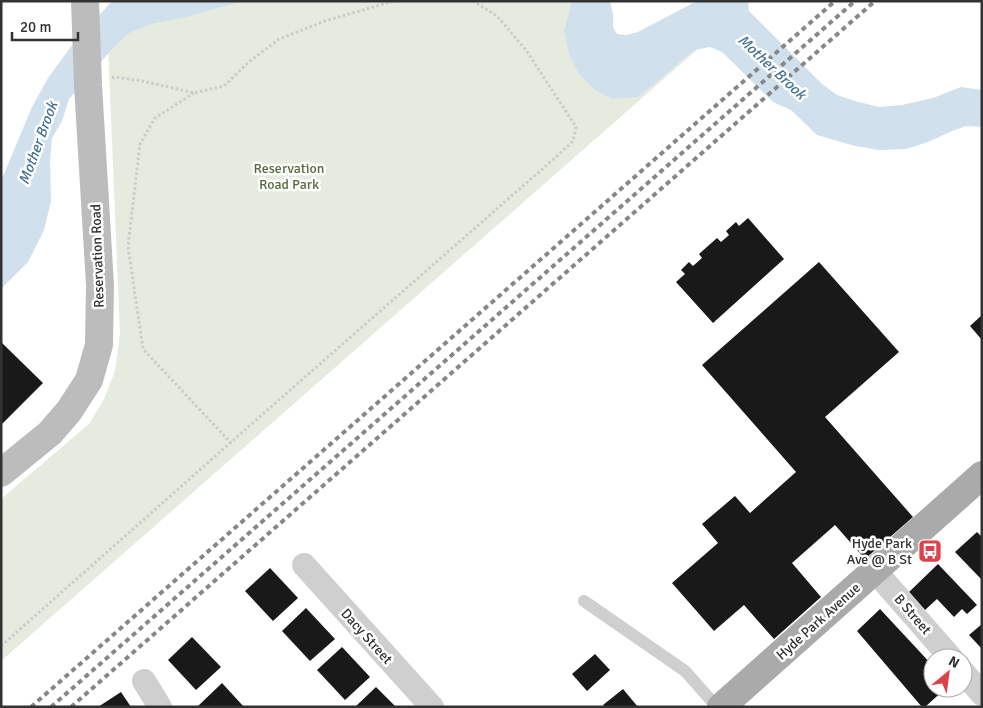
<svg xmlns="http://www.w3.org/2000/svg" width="983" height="708" font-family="Signika,sans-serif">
  <rect width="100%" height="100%" fill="#fff"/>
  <path fill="#e5ebdf" d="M 216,1 L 576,1 L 570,34 L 708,40 L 1,661 L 1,499 L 89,424 L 104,399 L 115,371 L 120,334 L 108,45 L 131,29 Z"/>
  <g fill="#d0e0ec">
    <path d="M 112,1 L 244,1 L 182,18 L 151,24 L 129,33 L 112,49 L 69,99 L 62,121 L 52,138 L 50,160 L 51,201 L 44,230 L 28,262 L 1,289 L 1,181 L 32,107 L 48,78 L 70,48 Z"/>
    <path d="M 571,1 L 610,1 L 613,14 L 613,27 L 617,34 L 626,35 L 638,32 L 697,1 L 748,1 L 749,11 L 822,84 L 837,95 L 855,101 L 879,107 L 902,105 L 933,98 L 961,87 L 982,90 L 982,127 L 966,126 L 952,131 L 928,142 L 906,149 L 879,150 L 855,146 L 817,135 L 791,110 L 773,102 L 722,52 L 710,47 L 695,50 L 683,59 L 657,82 L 637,97 L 612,99 L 595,90 L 579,74 L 569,54 L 564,31 L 570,10 Z"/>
  </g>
  <g fill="#191919">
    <path d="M 748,218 L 784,259 L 713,323 L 676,282 L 685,274 L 681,270 L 689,262 L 693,266 L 702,258 L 699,254 L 717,238 L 721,242 L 729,235 L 726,231 L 736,222 L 739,226 Z"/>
    <path d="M 819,262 L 899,352 L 825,417 L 913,517 L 865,559 L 835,525 L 792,563 L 821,597 L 774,639 L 744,605 L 714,631 L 672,583 L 718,543 L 702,524 L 735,496 L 750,513 L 796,472 L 702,365 Z"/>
    <path d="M 982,315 L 982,340 L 970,326 Z"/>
    <path d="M 1,342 L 43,383 L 1,425 Z"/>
    <path d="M 977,532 L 982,537 L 982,580 L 955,552 Z"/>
    <path d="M 938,564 L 977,605 L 967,614 L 962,609 L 954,617 L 937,599 L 925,610 L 909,592 Z"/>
    <path d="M 270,568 L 298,598 L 273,621 L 245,591 Z"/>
    <path d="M 306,608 L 335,639 L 310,661 L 282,631 Z"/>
    <path d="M 880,609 L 933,666 L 933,688 L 946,688 L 925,707 L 922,707 L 857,631 Z"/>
    <path d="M 982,624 L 982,649 L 969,635 Z"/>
    <path d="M 192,637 L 221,667 L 196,690 L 168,660 Z"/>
    <path d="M 342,647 L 370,677 L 345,700 L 317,670 Z"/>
    <path d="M 595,654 L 610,670 L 587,691 L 572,674 Z"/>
    <path d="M 222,683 L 244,707 L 197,707 Z"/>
    <path d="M 376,687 L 396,707 L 355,707 Z"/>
    <path d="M 623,689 L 638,707 L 605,707 L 603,705 Z"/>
    <path d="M 121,692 L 131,707 L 98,707 Z"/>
  </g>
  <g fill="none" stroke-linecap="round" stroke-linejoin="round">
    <g stroke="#ccc" stroke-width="3" stroke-dasharray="2.5 2.5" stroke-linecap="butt">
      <path d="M 112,78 L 115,77 L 142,81 L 194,93 L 224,86 L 249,62 L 279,39 L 325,21 L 394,1"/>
      <path d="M 194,93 L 155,118 L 140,144 L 128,246 L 143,349 L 231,443"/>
      <path d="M 1,646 L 264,413 L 556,157 L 573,141 L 576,127 L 526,50 L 497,16 L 473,1"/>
    </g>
    <path stroke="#cfcfcf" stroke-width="12" d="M 584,601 L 685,671 L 717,707"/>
    <g stroke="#cfcfcf" stroke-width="24">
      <path d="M 304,565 L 432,707"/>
      <path d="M 875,571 L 951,658"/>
      <path d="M 963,672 L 982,694"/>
      <path d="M 144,681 L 160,707"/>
    </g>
    <path stroke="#bcbcbc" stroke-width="28" d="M 1,473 L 50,433 L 69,411 L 89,380 L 99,345 L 100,285 L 88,85 L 85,1"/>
    <path stroke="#aaa" stroke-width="28" d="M 721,707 L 982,475"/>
    <g stroke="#878787" stroke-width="4" stroke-dasharray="5 4" stroke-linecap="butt">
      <path d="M 31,707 L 835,1"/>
      <path d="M 51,707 L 855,1"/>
      <path d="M 71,707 L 875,1"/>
    </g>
  </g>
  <defs>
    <g id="bus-square" transform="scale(1.25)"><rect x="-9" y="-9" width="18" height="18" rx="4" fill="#dc4249" stroke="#fff"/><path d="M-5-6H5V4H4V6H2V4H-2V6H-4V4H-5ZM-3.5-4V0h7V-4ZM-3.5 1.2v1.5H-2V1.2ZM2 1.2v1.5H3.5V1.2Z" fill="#fff"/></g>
  </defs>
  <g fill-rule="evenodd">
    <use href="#bus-square" x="930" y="551"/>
  </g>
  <g text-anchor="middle" stroke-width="5" stroke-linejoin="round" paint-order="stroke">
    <g font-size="14" fill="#546c41" stroke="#fff">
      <text x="289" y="173">Reservation<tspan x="289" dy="16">Road Park</tspan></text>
    </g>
    <g font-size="14" fill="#323232" stroke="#fff">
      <text transform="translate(97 256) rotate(-92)" y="5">Reservation Road</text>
      <text transform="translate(913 614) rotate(49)" y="5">B Street</text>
      <text transform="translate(818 621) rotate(-42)" y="5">Hyde Park Avenue</text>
      <text transform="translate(367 636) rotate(48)" y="5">Dacy Street</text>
    </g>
    <g font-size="14" fill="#323232" stroke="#fff" text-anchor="end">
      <text x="912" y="548">Hyde Park<tspan x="912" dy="16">Ave @ B St</tspan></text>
    </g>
    <g font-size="15" font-style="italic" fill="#447191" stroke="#fff">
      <text transform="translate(772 67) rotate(43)" y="5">Mother Brook</text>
      <text transform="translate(38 143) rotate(-70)" y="5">Mother Brook</text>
    </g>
  </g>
  <rect width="983" height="708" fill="none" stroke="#323232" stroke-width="5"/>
  <g transform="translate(948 673) rotate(29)"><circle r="24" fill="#ffffff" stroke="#adadad"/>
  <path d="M0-4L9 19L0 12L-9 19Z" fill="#dc4249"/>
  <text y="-8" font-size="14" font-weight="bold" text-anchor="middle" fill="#323232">N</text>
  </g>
  <path d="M12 32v8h66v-8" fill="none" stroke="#323232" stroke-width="2.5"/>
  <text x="20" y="32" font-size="15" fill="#323232" stroke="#ffffff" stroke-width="4" paint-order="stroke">20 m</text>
</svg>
